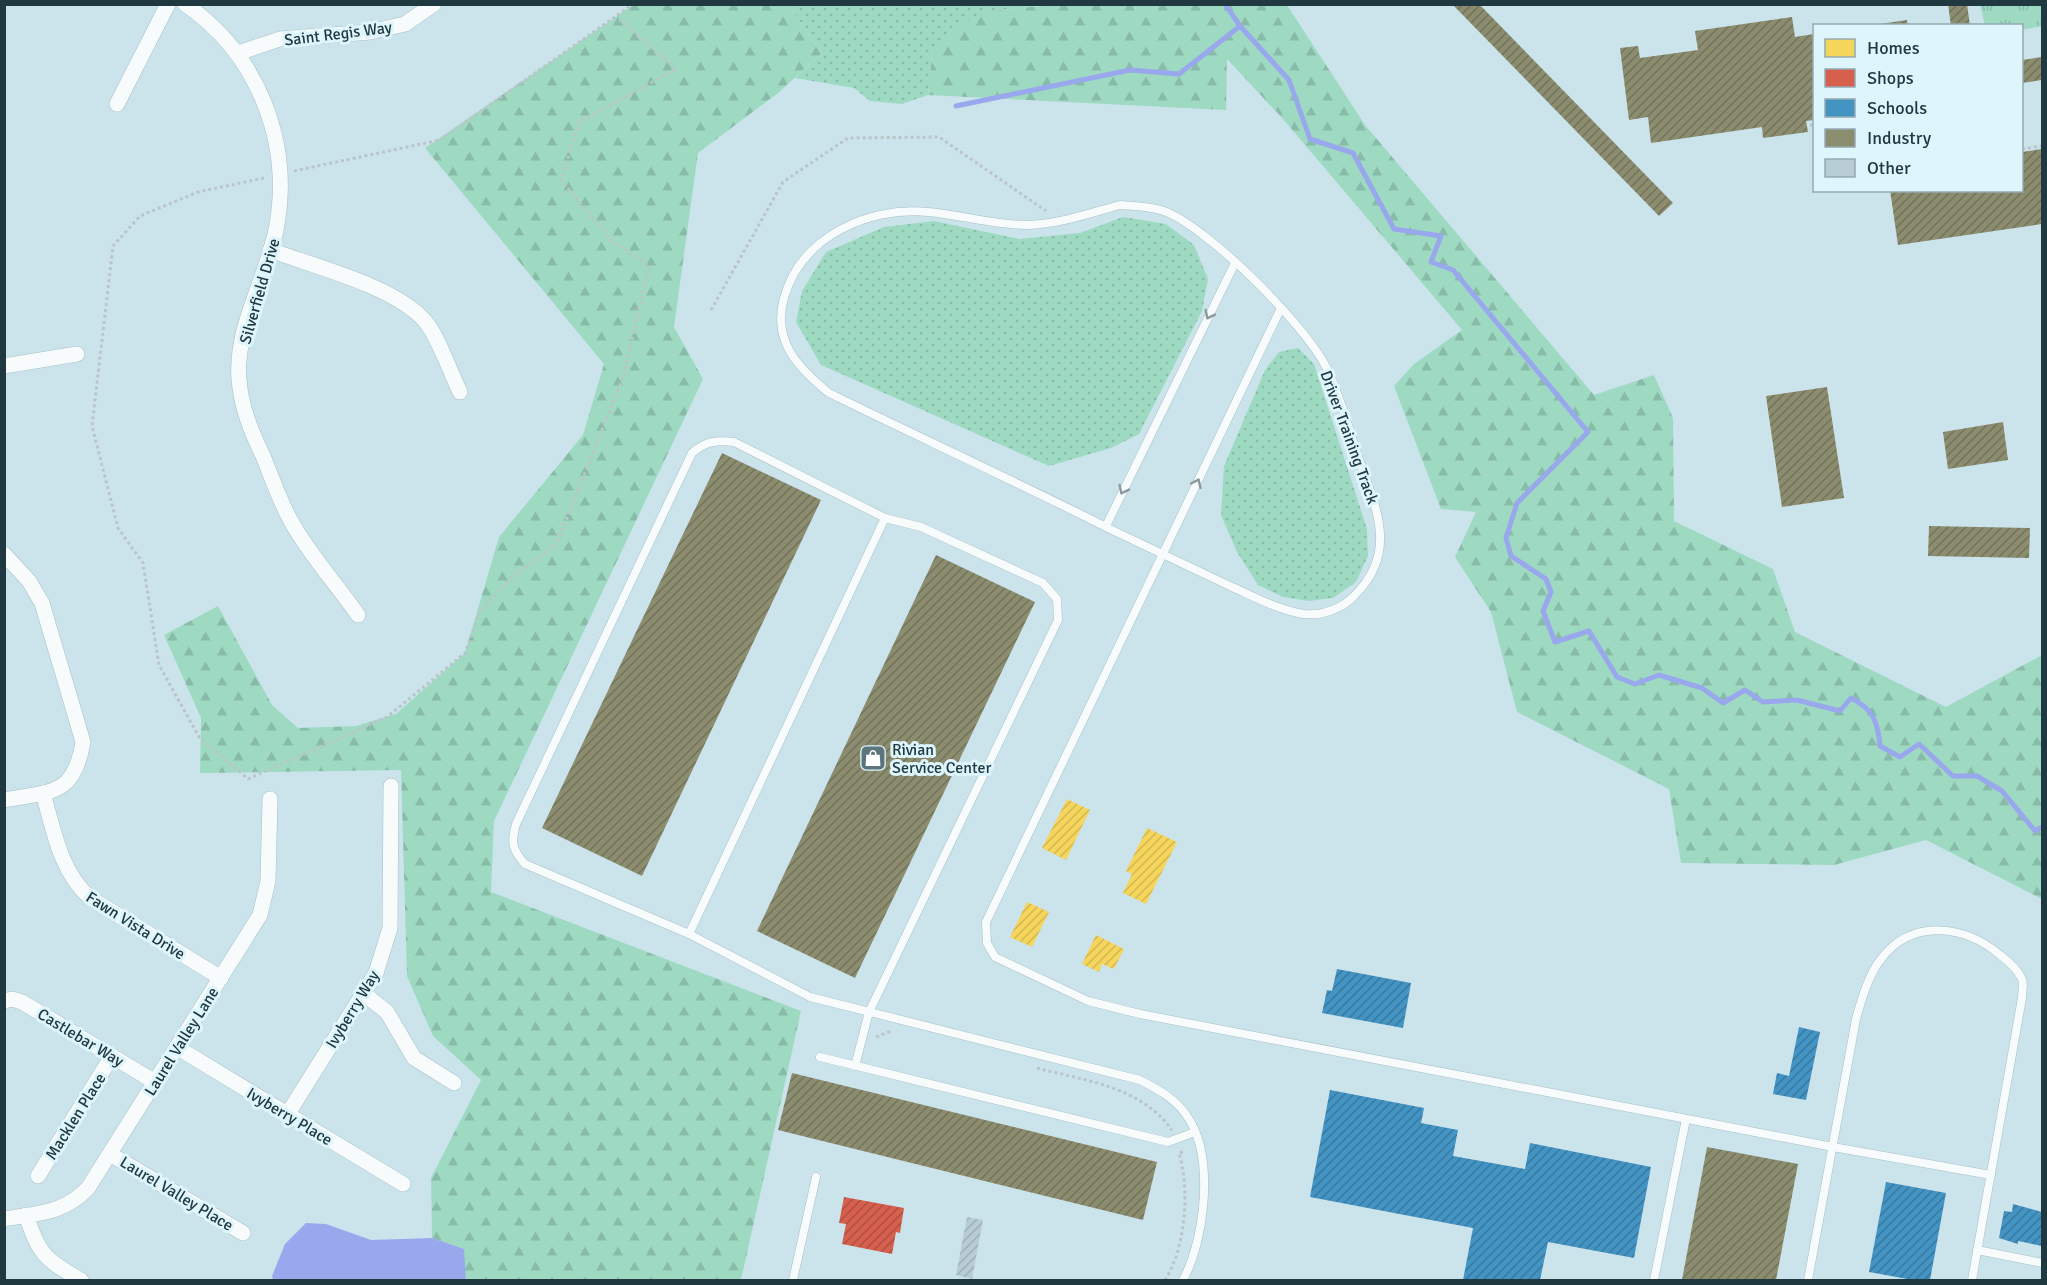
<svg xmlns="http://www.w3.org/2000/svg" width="2047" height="1285" font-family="Signika,sans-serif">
  <defs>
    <pattern id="grass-dots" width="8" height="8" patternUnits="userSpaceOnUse" patternTransform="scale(1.5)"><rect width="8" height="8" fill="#9edac2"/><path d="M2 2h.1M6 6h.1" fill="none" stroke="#88bca8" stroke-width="1.8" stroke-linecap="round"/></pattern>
    <pattern id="forest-firs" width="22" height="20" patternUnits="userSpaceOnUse" patternTransform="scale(1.5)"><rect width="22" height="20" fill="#9edac2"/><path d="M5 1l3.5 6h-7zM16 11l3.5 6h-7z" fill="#88bca8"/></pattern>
    <pattern id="park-tufts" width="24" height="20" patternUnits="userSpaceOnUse" patternTransform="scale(1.5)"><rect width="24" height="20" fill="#9edac2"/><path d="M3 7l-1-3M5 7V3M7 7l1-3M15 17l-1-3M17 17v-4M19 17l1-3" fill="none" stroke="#88bca8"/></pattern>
    <pattern id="homes-hatch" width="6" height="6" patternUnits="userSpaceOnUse" patternTransform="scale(1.5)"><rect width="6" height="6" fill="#f6d55c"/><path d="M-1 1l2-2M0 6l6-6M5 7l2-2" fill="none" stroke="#d3b851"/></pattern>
    <pattern id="shops-hatch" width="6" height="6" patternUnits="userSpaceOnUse" patternTransform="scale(1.5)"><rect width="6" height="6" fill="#d6604d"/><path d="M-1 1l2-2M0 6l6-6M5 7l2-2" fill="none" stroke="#ad5041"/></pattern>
    <pattern id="schools-hatch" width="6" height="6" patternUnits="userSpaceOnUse" patternTransform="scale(1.5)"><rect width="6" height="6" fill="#4393c3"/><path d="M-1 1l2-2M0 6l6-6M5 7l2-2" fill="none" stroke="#3879a0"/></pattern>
    <pattern id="industry-hatch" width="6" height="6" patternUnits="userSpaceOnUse" patternTransform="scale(1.5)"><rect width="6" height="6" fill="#8c8c6e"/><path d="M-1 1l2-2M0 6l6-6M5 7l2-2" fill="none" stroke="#72735c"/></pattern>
    <pattern id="building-hatch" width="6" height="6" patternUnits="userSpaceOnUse" patternTransform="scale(1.5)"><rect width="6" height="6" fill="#b8ccd6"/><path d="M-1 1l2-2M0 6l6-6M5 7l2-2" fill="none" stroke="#9eb0b9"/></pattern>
  </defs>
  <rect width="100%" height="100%" fill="#cbe4ec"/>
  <g fill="url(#grass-dots)">
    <path d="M 793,4 L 1052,5 L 988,11 L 932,56 L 928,95 L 902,104 L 870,101 L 854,88 L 795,78 L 822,53 L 791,9 Z"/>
    <path d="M 1123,217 L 1166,224 L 1194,245 L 1208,279 L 1202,311 L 1139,434 L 1111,448 L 1049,466 L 821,365 L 796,322 L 802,291 L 826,252 L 884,227 L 934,221 L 1019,239 L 1080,233 Z"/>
    <path d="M 1298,348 L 1314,364 L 1367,529 L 1368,556 L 1356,582 L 1333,598 L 1309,601 L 1283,597 L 1258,585 L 1237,552 L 1221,515 L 1224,466 L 1265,370 L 1279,352 Z"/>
  </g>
  <g fill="url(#forest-firs)">
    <path d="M 633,5 L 793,5 L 791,9 L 822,53 L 778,93 L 698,153 L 674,327 L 703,379 L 494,821 L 491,892 L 801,1011 L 741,1280 L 466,1280 L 463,1249 L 432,1238 L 431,1178 L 481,1080 L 433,1036 L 407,976 L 401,770 L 200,773 L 201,718 L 164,635 L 218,606 L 272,705 L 298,728 L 356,726 L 396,714 L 465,653 L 499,537 L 583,435 L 604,364 L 425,148 Z"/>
    <path d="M 1052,5 L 1287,5 L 1365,125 L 1594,395 L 1654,375 L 1673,418 L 1674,521 L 1773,569 L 1795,632 L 1946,707 L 2042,655 L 2042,899 L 1926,840 L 1834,865 L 1681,863 L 1669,789 L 1517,712 L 1491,612 L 1455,557 L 1476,512 L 1441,509 L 1394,386 L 1414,364 L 1462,330 L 1283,119 L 1227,59 L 1226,110 L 928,95 L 932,56 L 966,22 L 988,11 Z"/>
  </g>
  <path fill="url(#park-tufts)" d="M 1980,5 L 2042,5 L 2042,26 L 2022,30 L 2022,26 L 1985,25 Z"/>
  <path fill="#99a8ed" d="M 306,1223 L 326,1224 L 371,1240 L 432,1238 L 464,1249 L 466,1280 L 273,1280 L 272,1276 L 285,1244 Z"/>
  <g fill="url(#homes-hatch)">
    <path d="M 1067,799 L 1090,810 L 1066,860 L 1042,848 Z"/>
    <path d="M 1147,828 L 1177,842 L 1146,904 L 1123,893 L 1132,874 L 1126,871 Z"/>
    <path d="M 1027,902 L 1049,912 L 1032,947 L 1010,937 Z"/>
    <path d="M 1096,935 L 1124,949 L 1114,969 L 1102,964 L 1099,972 L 1082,964 Z"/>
  </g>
  <path fill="url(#shops-hatch)" d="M 844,1197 L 904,1208 L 900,1233 L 896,1232 L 892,1254 L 842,1244 L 846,1224 L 839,1223 Z"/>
  <g fill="url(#schools-hatch)">
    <path d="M 1337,969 L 1411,983 L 1403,1028 L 1322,1013 L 1327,990 L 1332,991 Z"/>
    <path d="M 1799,1027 L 1820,1032 L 1806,1100 L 1773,1094 L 1777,1073 L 1789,1076 Z"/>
    <path d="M 1330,1090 L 1424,1108 L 1421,1123 L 1458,1130 L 1453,1156 L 1525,1169 L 1530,1143 L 1651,1167 L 1634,1258 L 1548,1242 L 1540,1280 L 1463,1280 L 1473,1228 L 1310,1197 Z"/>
    <path d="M 1886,1182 L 1946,1193 L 1930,1280 L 1913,1280 L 1869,1272 Z"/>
    <path d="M 2013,1204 L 2042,1212 L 2042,1246 L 2018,1241 L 2018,1244 L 1999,1238 L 2004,1211 L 2012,1212 Z"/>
  </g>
  <g fill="url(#industry-hatch)">
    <path d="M 1452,4 L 1479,4 L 1673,203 L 1659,216 Z"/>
    <path d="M 1948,4 L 1967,4 L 1970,26 L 1951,26 Z"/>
    <path d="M 1792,17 L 1795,37 L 1814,34 L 1814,120 L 1806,121 L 1808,132 L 1763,138 L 1762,127 L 1651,143 L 1648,117 L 1629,120 L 1620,48 L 1638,46 L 1640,58 L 1698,50 L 1695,31 Z"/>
    <path d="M 1907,20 L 1908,26 L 1881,26 L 1880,24 Z"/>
    <path d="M 2042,57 L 2042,80 L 2022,83 L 2022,60 Z"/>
    <path d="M 2042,149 L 2042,224 L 1898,245 L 1890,190 L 2022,190 L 2022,152 Z"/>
    <path d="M 1827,387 L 1844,498 L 1782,507 L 1766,396 Z"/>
    <path d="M 2003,422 L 2008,460 L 1948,469 L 1943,432 Z"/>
    <path d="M 722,453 L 821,500 L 642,876 L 542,828 Z"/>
    <path d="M 1929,526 L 2030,528 L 2029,558 L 1928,556 Z"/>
    <path d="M 936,555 L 1035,602 L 855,978 L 757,931 Z"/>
    <path d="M 792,1073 L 1157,1162 L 1143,1220 L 778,1130 Z"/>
    <path d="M 1707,1147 L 1798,1164 L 1776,1280 L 1682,1280 Z"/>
  </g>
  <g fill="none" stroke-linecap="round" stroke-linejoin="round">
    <g stroke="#99a8ed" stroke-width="5">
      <path d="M 1225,4 L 1240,26 L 1289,80 L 1310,139 L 1353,153 L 1394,229 L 1441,236 L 1431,262 L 1453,270 L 1588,432 L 1517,503 L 1506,538 L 1511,556 L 1546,579 L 1551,592 L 1543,611 L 1555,642 L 1589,631 L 1617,677 L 1635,684 L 1659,675 L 1702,688 L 1723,703 L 1745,690 L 1763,702 L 1797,700 L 1840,711 L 1851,698 C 1873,709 1878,722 1880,746 L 1900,757 L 1919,744 L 1953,776 L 1977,776 L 2002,791 L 2035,831 L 2042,827"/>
      <path d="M 956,106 L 1130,70 L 1179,74 L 1240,26"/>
    </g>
  </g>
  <path fill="url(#building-hatch)" d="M 967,1217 L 983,1220 L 972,1279 L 956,1275 Z"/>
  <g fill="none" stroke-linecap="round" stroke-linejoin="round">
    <g stroke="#a8bfc6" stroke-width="9">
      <g id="lane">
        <path d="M 1120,205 C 1135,206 1150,206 1164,211 C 1209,228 1308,327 1328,371 C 1341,399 1349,430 1359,459 C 1377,510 1398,553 1354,596 C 1342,609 1321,616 1304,614 C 1278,610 1255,597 1232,587 C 1192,568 1152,549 1112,530 C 1019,483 923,439 829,393 C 798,368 772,341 784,298 C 801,237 868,206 928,212 C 962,215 993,225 1027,225 C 1059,224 1091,213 1120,205 Z"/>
        <path d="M 1281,308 L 986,922 L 987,943 L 995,957 L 1088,1001 L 1140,1014 L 1833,1147 L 1991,1175"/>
        <path d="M 885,518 L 689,934 L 810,997 L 1140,1080 C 1157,1089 1175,1098 1187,1116 C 1215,1156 1205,1239 1183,1280"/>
        <path d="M 1106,526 L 1235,263"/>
        <path d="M 689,934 L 525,864 C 512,850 511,842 516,824 L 692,453 C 706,441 716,440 734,442 L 885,518 L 921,527 L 1043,583 L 1057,599 L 1058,620 L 869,1012 L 855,1066"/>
        <path d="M 820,1057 L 1168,1142 L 1195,1132"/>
        <path d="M 1977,1250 L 2042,1263"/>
        <path d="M 793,1280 L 816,1177"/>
        <path d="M 1654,1280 L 1686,1119"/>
        <path d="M 1808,1280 L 1856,1019 C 1862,998 1868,976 1881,959 C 1912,918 1965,925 2000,955 C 2008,961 2018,970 2022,979 C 2024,984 2022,992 2022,998 L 1972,1280"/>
      </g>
    </g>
    <g stroke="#a8bfc6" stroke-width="16">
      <g id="street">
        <path d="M 185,4 C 258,54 293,143 276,230 C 266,279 235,328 239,379 C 241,407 251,431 263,456 C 272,478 280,502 292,523 C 310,555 337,585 358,615"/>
        <path d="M 238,53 L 280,39 L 370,32 L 405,24 L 434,4"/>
        <path d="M 117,104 L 168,4"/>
        <path d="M 270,250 C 313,266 395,286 425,321 C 439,338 450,372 460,392"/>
        <path d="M 4,366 L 77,354"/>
        <path d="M 4,554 L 29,581 L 42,603 L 83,742 C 74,796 52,791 4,800"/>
        <path d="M 43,793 C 54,831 60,871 90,898 L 221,978"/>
        <path d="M 363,993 L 387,1012 L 414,1058 L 454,1083"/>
        <path d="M 4,1001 L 12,999 L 22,1002 L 155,1082"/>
        <path d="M 178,1048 L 403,1184"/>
        <path d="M 287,1115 L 376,973 L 390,928 L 391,786"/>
        <path d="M 110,1154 L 243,1233"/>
        <path d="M 38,1176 L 112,1056"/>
        <path d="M 26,1215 C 39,1254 45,1260 81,1280"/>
        <path d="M 4,1219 C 39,1213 63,1214 88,1188 L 260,915 L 268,881 L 270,799"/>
      </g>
    </g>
    <g stroke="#bbc5c9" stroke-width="3" stroke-dasharray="3 3" stroke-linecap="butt">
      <path d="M 1810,125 L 1814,125"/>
      <path d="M 2022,149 L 2042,146"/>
      <path d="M 294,171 L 440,140 L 633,4"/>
      <path d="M 264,178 L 198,192 L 140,216 L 113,246 L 92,426 L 118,528 L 143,563 L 159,665 L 199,737 L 248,779 L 387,717 L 465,653 L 480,611 L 514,576 L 557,543 L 624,375 L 649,266 L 611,240 L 561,180 L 579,122 L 676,69 L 620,20 L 619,14"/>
      <path d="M 711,310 L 783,182 L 848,138 L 939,137 L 1046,211"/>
      <path d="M 876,1037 L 891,1031"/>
      <path d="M 1037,1068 C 1086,1081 1140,1086 1172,1130"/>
      <path d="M 1165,1280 C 1186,1247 1190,1190 1179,1153 L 1183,1152 L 1182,1149"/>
    </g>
    <use href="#lane" stroke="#f7fbfc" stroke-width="8"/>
    <use href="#street" stroke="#f7fbfc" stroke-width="15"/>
  </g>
  <defs><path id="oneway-chevron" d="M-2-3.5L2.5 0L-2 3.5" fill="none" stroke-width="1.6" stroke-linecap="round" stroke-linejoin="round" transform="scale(1.5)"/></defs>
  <g stroke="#8c9a9e">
    <use href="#oneway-chevron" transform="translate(1209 315) rotate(117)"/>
    <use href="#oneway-chevron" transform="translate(1197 483) rotate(-65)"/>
    <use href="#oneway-chevron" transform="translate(1123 490) rotate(116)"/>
  </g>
  <defs>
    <g id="shop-square" transform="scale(1.35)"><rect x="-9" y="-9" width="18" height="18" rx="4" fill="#5c757c" stroke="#def5fc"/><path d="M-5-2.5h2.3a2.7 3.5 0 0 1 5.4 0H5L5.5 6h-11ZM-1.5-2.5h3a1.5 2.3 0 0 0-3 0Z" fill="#fff"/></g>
  </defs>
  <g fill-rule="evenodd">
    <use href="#shop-square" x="873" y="758"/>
  </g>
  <g text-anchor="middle" stroke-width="6" stroke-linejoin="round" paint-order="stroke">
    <g font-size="16" fill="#203940" stroke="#def5fc">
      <text transform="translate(338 33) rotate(-7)" y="6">Saint Regis Way</text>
      <text transform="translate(259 291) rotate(-74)" y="6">Silverfield Drive</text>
      <text transform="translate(1350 437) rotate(70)" y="6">Driver Training Track</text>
      <text transform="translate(136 925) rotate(32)" y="6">Fawn Vista Drive</text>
      <text transform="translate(352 1009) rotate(-59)" y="6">Ivyberry Way</text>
      <text transform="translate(81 1037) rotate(31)" y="6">Castlebar Way</text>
      <text transform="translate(181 1041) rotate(-58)" y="6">Laurel Valley Lane</text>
      <text transform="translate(75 1116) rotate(-58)" y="6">Macklen Place</text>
      <text transform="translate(290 1116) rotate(31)" y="6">Ivyberry Place</text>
      <text transform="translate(177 1193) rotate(31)" y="6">Laurel Valley Place</text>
    </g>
    <g font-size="16" fill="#203940" stroke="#def5fc" text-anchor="start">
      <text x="892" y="755">Rivian<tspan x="892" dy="18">Service Center</tspan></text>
    </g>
  </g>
  <rect width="2047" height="1285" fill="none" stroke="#203940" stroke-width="12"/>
  <rect x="1813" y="24" width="210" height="168" fill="#def5fc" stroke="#92aab1" stroke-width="1.5"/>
  <rect x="1825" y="39" width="30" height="18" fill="#f6d55c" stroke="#92aab1" stroke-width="1.5"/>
  <text x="1867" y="54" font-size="18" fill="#203940">Homes</text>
  <rect x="1825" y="69" width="30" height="18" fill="#d6604d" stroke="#92aab1" stroke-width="1.5"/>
  <text x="1867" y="84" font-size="18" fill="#203940">Shops</text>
  <rect x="1825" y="99" width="30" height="18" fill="#4393c3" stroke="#92aab1" stroke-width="1.5"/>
  <text x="1867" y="114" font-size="18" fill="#203940">Schools</text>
  <rect x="1825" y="129" width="30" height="18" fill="#8c8c6e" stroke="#92aab1" stroke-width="1.5"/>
  <text x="1867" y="144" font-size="18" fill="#203940">Industry</text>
  <rect x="1825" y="159" width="30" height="18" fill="#b8ccd6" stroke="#92aab1" stroke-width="1.5"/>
  <text x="1867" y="174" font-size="18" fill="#203940">Other</text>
</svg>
